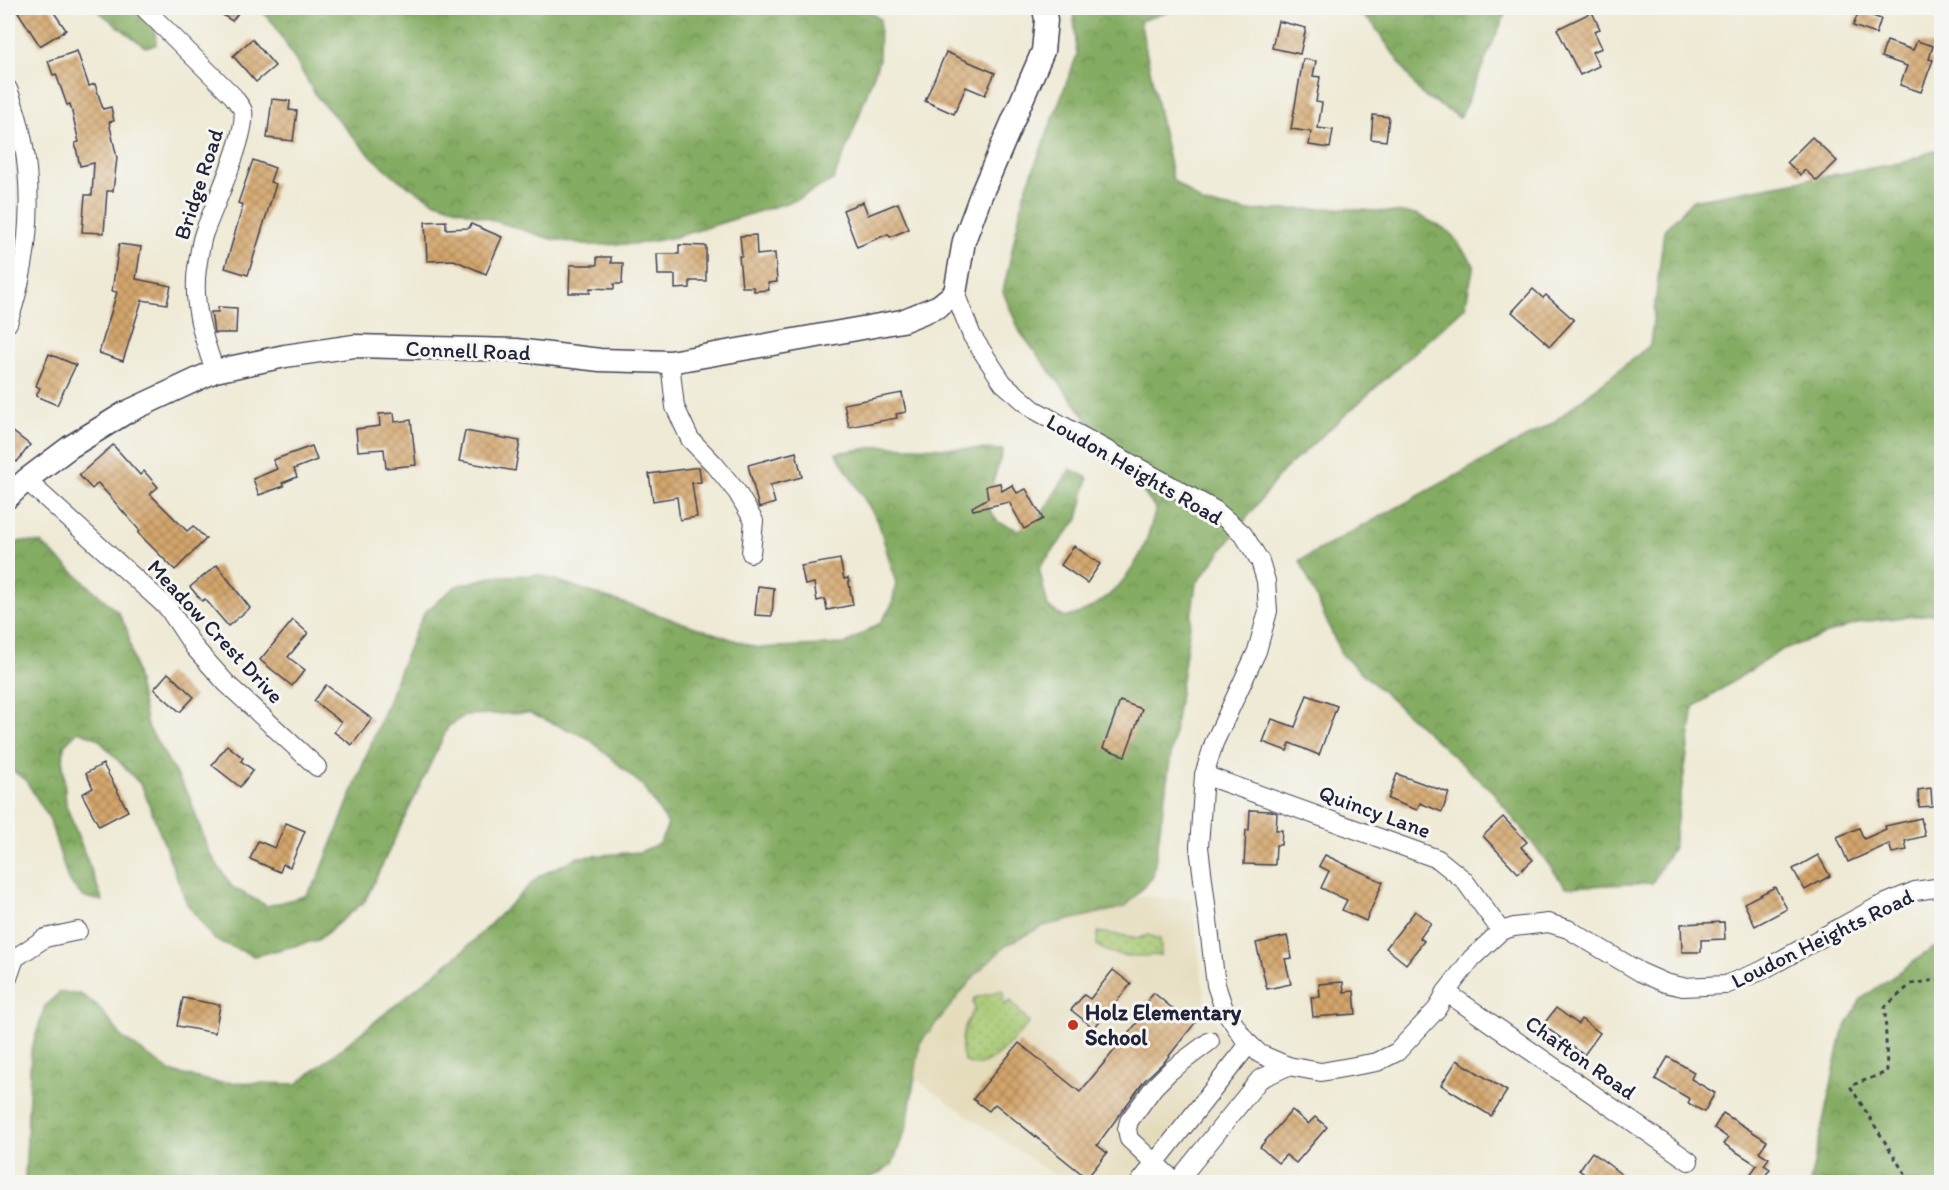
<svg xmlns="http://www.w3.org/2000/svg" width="1949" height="1190" font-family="Itim,sans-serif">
  <defs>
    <pattern id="grass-dots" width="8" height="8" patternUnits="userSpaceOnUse" patternTransform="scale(1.5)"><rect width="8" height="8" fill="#a6c76f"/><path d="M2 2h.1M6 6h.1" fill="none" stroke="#87a15c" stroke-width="1.8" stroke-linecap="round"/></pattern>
    <pattern id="forest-crowns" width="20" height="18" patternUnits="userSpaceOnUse" patternTransform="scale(1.5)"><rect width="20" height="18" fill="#84ac62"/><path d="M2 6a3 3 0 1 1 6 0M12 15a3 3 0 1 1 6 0" fill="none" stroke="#6c8c52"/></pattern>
    <pattern id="building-cross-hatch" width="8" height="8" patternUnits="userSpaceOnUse" patternTransform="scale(1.5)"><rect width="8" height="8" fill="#d4a66c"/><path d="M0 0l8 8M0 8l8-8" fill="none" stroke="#ac875a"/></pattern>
  </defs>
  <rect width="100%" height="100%" fill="#f6f6f2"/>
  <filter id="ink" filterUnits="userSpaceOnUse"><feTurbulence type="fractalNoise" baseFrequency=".0167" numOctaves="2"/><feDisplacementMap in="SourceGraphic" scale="12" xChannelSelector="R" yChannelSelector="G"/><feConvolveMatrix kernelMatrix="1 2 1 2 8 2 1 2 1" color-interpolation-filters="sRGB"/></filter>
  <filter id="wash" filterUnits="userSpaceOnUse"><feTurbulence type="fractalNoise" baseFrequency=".008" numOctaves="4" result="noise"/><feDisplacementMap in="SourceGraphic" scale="24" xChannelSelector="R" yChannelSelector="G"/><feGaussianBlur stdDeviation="1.35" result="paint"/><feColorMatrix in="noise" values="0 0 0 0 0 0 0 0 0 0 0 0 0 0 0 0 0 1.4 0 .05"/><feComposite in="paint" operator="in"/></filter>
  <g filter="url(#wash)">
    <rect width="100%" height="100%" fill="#efead5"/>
    <path fill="#e4dbba" d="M 1018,894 L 1192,898 L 1206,1009 L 1230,1041 L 1262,1068 L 1170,1182 L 1064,1182 L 898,1067 Z"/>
    <g fill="url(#grass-dots)" stroke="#647455" stroke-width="1.5">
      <path d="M 1098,932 L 1140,938 L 1148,935 L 1160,939 L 1161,955 C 1142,956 1112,959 1097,945 Z"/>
      <path d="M 1003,990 L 1004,1005 L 1011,1001 L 1029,1023 C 1014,1038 985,1079 964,1060 C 958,1040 964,1024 975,1009 L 973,1002 L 974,998 Z"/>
    </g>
    <g fill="url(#forest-crowns)" stroke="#53674e" stroke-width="1.5">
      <path d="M 94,8 L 154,8 L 156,45 L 145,47 Z"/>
      <path d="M 259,8 L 864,8 L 880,19 L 879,60 L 851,138 L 833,180 L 796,200 L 676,237 L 637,244 L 591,245 L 551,239 L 433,201 L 400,181 L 370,155 L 317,97 L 274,24 Z"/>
      <path d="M 1073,8 L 1181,8 L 1140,21 L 1173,180 L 1204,204 L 1248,211 L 1334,208 L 1417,214 L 1450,232 L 1474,265 L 1465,307 L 1282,472 L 1196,584 L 1153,877 L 1125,907 L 1043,926 L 1008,944 L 977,973 L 920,1043 L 907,1126 L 892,1165 L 864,1182 L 22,1182 L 25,1179 L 31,1051 L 45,1006 L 60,992 L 80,994 L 97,1005 L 123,1038 L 172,1072 L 215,1082 L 297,1084 L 464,950 L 539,876 L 578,857 L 640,852 L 660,843 L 668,824 L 643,786 L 588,738 L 529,713 L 465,715 L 448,727 L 365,901 L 318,940 L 254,956 L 215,940 L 187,904 L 142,786 L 97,738 L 78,731 L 64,745 L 63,764 L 66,805 L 103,901 L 83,897 L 68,880 L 49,818 L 25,779 L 8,768 L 8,547 L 21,541 L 41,543 L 118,612 L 127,629 L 147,725 L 189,796 L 209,852 L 232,887 L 267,906 L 305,896 L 318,879 L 414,634 L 425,612 L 456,586 L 495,576 L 540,575 L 758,648 L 845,644 L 880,623 L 892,605 L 896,583 L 878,521 L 836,453 L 883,446 L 1003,450 L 986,504 L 998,522 L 1019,530 L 1037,521 L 1070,469 L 1088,478 L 1078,519 L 1039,568 L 1048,607 L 1065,618 C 1100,608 1125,585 1141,553 C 1148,540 1151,523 1156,509 L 1020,332 L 1003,292 L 1024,194 L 1077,55 Z"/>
      <path d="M 1352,8 L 1508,8 L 1460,118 L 1421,94 L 1373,24 Z"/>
      <path d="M 1941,148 L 1941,613 L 1861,622 L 1781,650 L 1694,707 L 1673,847 L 1652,883 L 1566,887 L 1493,792 L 1341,654 L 1300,560 L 1551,424 L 1650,345 L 1664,230 L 1693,200 L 1905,162 Z"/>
      <path d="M 1941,945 L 1941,1182 L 1810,1182 L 1842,1034 L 1861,999 L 1932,949 Z"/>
    </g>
    <g id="blocks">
      <g fill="url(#building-cross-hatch)">
        <path d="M 24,8 L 51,8 L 66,30 L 40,46 L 18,12 Z"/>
        <path d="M 212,8 L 242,8 L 232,21 Z"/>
        <path d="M 1859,11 L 1881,19 L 1876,34 L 1853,26 Z"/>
        <path d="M 1592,12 L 1600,29 L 1594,31 L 1602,48 L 1592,52 L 1599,66 L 1580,75 L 1557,29 Z"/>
        <path d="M 1278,21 L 1306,28 L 1300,54 L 1272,48 Z"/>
        <path d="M 252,39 L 275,66 L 256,82 L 233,56 Z"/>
        <path d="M 1887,41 L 1913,50 L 1917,41 L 1933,46 L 1929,59 L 1933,60 L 1921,92 L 1900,85 L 1907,66 L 1881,57 Z"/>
        <path d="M 77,51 L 89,86 L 95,84 L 103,109 L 111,107 L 114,121 L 109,122 L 117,158 L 113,191 L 107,191 L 104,233 L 82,232 L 85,195 L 92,195 L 94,163 L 80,166 L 75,143 L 79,142 L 70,104 L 67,105 L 56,74 L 53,75 L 48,61 Z"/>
        <path d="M 946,52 L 995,73 L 985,95 L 966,87 L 954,114 L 925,101 Z"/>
        <path d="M 1303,59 L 1316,61 L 1313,76 L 1320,77 L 1316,102 L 1322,103 L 1318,128 L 1333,130 L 1330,148 L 1309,145 L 1311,132 L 1291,129 Z"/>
        <path d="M 272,99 L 290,101 L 289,110 L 297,111 L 293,141 L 267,138 Z"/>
        <path d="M 1373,115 L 1389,117 L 1386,141 L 1371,139 Z"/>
        <path d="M 1812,137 L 1837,161 L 1817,181 L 1805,170 L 1800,175 L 1787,162 Z"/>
        <path d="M 253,160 L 275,168 L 270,182 L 276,184 L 248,275 L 225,268 L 243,205 L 238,203 Z"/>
        <path d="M 863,202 L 868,215 L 898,203 L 909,229 L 890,237 L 888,234 L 857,247 L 843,210 Z"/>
        <path d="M 446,221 L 446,229 L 469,228 L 471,224 L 502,237 L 486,274 L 454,260 L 427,261 L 425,222 Z"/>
        <path d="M 756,235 L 757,255 L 775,253 L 777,282 L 768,283 L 769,290 L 754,291 L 753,287 L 742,287 L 739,256 L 742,256 L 740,236 Z"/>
        <path d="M 119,244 L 141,247 L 136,279 L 171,286 L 167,304 L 142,300 L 123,361 L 99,353 L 117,292 L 112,291 Z"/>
        <path d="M 679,245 L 706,246 L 706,281 L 690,281 L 690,288 L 675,289 L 675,275 L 658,275 L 657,254 L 679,254 Z"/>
        <path d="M 597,257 L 611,257 L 611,263 L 623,263 L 622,284 L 614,284 L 614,289 L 590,288 L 590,293 L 569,293 L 570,265 L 597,265 Z"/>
        <path d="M 1533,289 L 1543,298 L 1546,295 L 1574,320 L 1550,346 L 1512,312 Z"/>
        <path d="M 218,307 L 237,308 L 236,333 L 214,333 L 211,312 L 218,312 Z"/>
        <path d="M 49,354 L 76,365 L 57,405 L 36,396 L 40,388 L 36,386 Z"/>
        <path d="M 902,393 L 906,412 L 896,414 L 897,418 L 849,427 L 844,404 Z"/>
        <path d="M 394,413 L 395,422 L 411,420 L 416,465 L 386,468 L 384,449 L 358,451 L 356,429 L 380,426 L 379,414 Z"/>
        <path d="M 8,428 L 30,445 L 17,462 L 8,455 Z"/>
        <path d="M 465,431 L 520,441 L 515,471 L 459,461 Z"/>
        <path d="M 113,445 L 140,475 L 144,471 L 158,487 L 150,494 L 187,531 L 193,526 L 206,539 L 175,570 L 138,533 L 140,531 L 98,483 L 92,489 L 79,475 Z"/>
        <path d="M 312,446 L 317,460 L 294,469 L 297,477 L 282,483 L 284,486 L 259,495 L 253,479 L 277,469 L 273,460 Z"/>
        <path d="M 796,452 L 802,477 L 770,485 L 775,503 L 759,508 L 748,465 Z"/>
        <path d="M 699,467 L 701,482 L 692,483 L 697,517 L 680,520 L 677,497 L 653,501 L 649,474 Z"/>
        <path d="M 1000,483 L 1002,491 L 1012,485 L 1017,493 L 1026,489 L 1043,519 L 1024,529 L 1009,502 L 973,510 L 972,507 L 988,498 L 986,486 Z"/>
        <path d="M 1074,546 L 1100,564 L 1087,583 L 1061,565 Z"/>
        <path d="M 840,559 L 844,579 L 848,578 L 853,605 L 827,610 L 825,599 L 817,601 L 814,583 L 805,585 L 801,566 Z"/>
        <path d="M 217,565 L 250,608 L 228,626 L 205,599 L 202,601 L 190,587 Z"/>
        <path d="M 758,586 L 774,588 L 772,616 L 755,615 Z"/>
        <path d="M 293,620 L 308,633 L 288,657 L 305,670 L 292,686 L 260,660 Z"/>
        <path d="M 168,673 L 194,697 L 180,712 L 154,689 Z"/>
        <path d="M 326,685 L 372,719 L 352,745 L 334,732 L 341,722 L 314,701 Z"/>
        <path d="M 1307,695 L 1337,706 L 1319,755 L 1290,743 L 1287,751 L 1263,742 L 1272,719 L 1295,727 Z"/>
        <path d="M 1120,701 L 1142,709 L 1125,756 L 1103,748 Z"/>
        <path d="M 227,745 L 243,758 L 241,761 L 253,770 L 240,787 L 212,765 Z"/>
        <path d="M 103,764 L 128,811 L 99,826 L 82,794 L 93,788 L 86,773 Z"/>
        <path d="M 1397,774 L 1449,793 L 1442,812 L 1420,803 L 1417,810 L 1388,799 Z"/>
        <path d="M 1931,788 L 1932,806 L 1919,807 L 1918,790 Z"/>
        <path d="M 1250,810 L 1271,811 L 1277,813 L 1276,830 L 1282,830 L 1281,845 L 1276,845 L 1275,865 L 1244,864 L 1246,830 L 1249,830 Z"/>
        <path d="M 1503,817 L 1527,842 L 1521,847 L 1533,860 L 1518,873 L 1483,836 Z"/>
        <path d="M 1921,818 L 1925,836 L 1905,841 L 1907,850 L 1892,853 L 1889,844 L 1848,862 L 1837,837 L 1859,828 L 1864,839 L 1886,829 L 1885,826 Z"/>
        <path d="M 286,823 L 305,831 L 290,867 L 283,864 L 280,872 L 250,859 L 258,841 L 275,848 Z"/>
        <path d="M 1325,855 L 1383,882 L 1366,921 L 1342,910 L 1347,900 L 1321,888 L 1329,871 L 1319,866 Z"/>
        <path d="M 1818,855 L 1830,876 L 1805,890 L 1793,869 Z"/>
        <path d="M 1775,887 L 1787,909 L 1755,926 L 1744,903 Z"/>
        <path d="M 1415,911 L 1431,923 L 1420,938 L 1424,941 L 1406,964 L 1386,948 Z"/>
        <path d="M 1724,922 L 1725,939 L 1701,940 L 1701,952 L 1682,952 L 1681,924 Z"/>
        <path d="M 1287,936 L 1292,958 L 1285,959 L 1291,984 L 1267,989 L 1256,943 Z"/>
        <path d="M 1113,970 L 1131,984 L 1094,1028 L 1071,1010 L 1084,995 L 1090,999 Z"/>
        <path d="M 1343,982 L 1344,992 L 1354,991 L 1356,1014 L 1313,1017 L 1311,997 L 1320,997 L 1319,984 Z"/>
        <path d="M 1154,993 L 1179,1014 L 1181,1012 L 1195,1023 L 1165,1061 L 1145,1080 L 1097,1145 L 1107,1153 L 1087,1178 L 995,1104 L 989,1111 L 973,1099 L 1019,1043 L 1080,1092 L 1146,1012 L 1141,1008 Z"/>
        <path d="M 183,998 L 220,1005 L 215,1033 L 177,1026 Z"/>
        <path d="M 1556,1008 L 1578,1024 L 1581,1019 L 1600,1033 L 1584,1055 L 1543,1025 Z"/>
        <path d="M 1668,1057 L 1694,1072 L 1691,1079 L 1715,1093 L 1704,1112 L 1688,1103 L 1690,1099 L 1655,1079 Z"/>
        <path d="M 1457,1060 L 1507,1091 L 1491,1116 L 1441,1085 Z"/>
        <path d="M 1292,1110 L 1308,1124 L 1315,1117 L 1327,1127 L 1296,1163 L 1286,1155 L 1278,1163 L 1260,1147 Z"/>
        <path d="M 1723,1113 L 1767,1141 L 1759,1152 L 1769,1158 L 1764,1165 L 1770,1169 L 1761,1182 L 1745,1182 L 1757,1165 L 1724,1144 L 1728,1138 L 1714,1128 Z"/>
        <path d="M 1592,1152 L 1621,1174 L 1614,1182 L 1595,1182 L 1579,1170 Z"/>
      </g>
    </g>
  </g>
  <g filter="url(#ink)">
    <use href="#blocks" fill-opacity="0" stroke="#414052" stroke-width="1.5"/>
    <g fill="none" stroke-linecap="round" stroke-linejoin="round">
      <g stroke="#414052" stroke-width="20">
        <g id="minor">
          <path d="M 144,8 L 233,96 C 236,101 242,107 243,111 C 248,133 213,208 204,233 C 200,244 199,257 197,268 C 192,304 203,338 215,371"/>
          <path d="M 8,89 C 37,163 34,248 8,323"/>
          <path d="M 955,293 L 972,336 L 1003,383 L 1033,409 L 1215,510 L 1243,534 L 1260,561 L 1266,581 L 1268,611 L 1257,651 L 1214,743 L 1204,775 L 1199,847 L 1216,985 L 1224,1009 L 1245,1040 L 1260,1054 L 1288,1066 L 1321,1072 L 1377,1062 L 1397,1052 L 1437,1009 L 1446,992 L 1472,958 L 1501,931 L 1514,927 L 1548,923 L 1568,929 L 1640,972 L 1665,983 L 1683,987 L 1725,985 L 1761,971 L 1879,906 L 1915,891 L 1942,887"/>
          <path d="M 670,362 L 675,407 L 690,439 L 715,465 L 737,492 L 754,521 L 751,553"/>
          <path d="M 26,480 L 168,608 L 194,647 L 227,684 L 317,767"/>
          <path d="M 1204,775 L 1438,859 L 1464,880 L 1501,931"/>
          <path d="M 8,978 L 15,958 L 45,938 L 78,931"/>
          <path d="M 1446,992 L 1689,1161"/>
          <path d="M 1140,1182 L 1249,1044"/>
          <path d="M 1175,1182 L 1129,1139 L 1127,1129 L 1129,1121 L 1154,1087 L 1170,1071 L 1210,1041"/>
          <path d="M 1177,1182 L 1260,1079 L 1288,1066"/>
        </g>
      </g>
      <g stroke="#414052" stroke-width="25">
        <path id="major" d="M 8,497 L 26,480 L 70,447 L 125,413 L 215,371 L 285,356 L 354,346 L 516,350 L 600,360 L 670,362 L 902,321 L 939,306 L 955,293 L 964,241 L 981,195 L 1043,51 L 1046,20 L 1044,8"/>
      </g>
      <path stroke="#414052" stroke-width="3" stroke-dasharray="4.5 4.5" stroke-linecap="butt" d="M 1910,1182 L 1850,1086 L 1887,1072 L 1885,1007 L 1911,984 L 1942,979"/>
      <use href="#minor" stroke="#fff" stroke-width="18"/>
      <use href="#major" stroke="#fff" stroke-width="22"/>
    </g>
  </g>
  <circle fill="#c8321e" stroke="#f6f6f2" stroke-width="2" cx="1073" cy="1025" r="6"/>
  <g text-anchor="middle" stroke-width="6" stroke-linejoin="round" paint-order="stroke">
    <g font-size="22" fill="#22223b" stroke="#f6f6f2">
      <text transform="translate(198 184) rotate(-72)" y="8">Bridge Road</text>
      <text transform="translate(468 350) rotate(2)" y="8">Connell Road</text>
      <text transform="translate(1135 469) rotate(30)" y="8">Loudon Heights Road</text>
      <text transform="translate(216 631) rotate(47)" y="8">Meadow Crest Drive</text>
      <text transform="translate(1375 811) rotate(20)" y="8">Quincy Lane</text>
      <text transform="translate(1822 938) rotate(-26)" y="8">Loudon Heights Road</text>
      <text transform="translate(1581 1057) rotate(35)" y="8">Chafton Road</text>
    </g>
    <g font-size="22" font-weight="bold" fill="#22223b" stroke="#f6f6f2" text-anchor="start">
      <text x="1085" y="1020">Holz Elementary<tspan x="1085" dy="25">School</tspan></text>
    </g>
  </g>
  <rect width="1949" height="1190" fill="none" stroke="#f6f6f2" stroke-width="30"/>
</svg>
